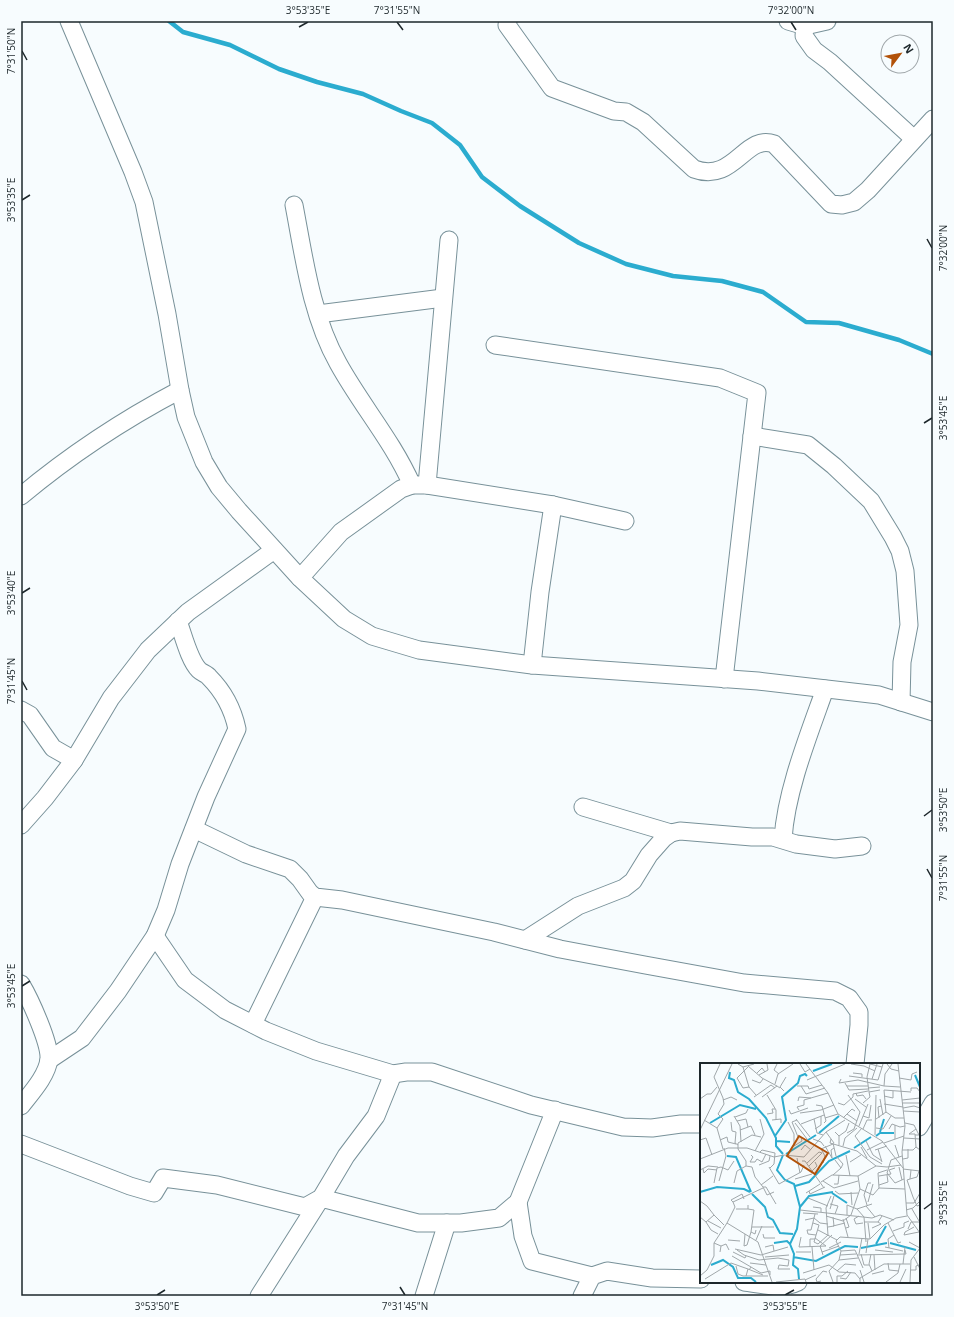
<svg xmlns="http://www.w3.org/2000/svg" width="954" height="1317" font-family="'Open Sans',sans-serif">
  <rect width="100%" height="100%" fill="#f7fcfe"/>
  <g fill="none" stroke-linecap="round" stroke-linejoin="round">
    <path stroke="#2baccf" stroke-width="4.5" d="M 169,21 L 183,32 L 230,45 L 279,69 L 317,82 L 363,94 L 401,111 L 432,123 L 460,145 L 482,177 L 520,206 L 579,243 L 626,264 L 673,276 L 722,281 L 763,292 L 806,322 L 839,323 L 899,340 L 933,354"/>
    <g stroke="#789199" stroke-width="19">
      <g id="street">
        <path d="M 69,21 L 133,172 L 144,202 L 167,314 L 180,390 L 186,417 L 204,462 L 219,487 L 239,511 L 300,578 L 344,619 L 372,636 L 419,650 L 532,665 L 758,681 L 879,695 L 933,712"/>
        <path d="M 508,21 L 507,25 L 552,88 L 614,111 L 626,112 L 643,122 L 694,169 C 734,184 745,133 774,144 L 831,204 L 842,205 L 854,202 L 868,190 L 933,119"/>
        <path d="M 788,21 L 805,26 L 827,21"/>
        <path d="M 805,26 L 804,36 L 814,50 L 830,62 L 914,139"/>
        <path d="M 294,205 C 304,257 311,315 338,363 C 361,405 392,440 412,485"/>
        <path d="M 318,314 L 443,298"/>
        <path d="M 495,345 L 720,378 L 757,393 L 724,679"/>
        <path d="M 752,436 L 808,445 L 834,466 L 871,501 L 893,537 L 900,551 L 905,571 L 909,625 L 902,662 L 901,702"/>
        <path d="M 427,485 L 449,240"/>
        <path d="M 21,496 C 70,455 123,420 180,390"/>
        <path d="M 300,578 L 341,532 L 401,489 L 412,485 L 427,485 L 553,505 L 625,521"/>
        <path d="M 532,665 L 540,592 L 553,505"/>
        <path d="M 21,710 L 30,715 L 53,748 L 74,760"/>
        <path d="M 583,807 L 671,833 L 680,831 L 752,837 L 773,837 L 796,844 L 835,849 L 862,846"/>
        <path d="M 21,825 L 45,798 L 74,760 L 111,698 L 148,650 L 188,612 L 274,550"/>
        <path d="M 194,829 L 246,854 L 290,869 L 300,879 L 310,893 L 315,897 L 342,900 L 494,932 L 560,949 L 645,965 L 744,983 L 835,991 L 849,998 L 859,1012 L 859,1025 L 855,1064"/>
        <path d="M 783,839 C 786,791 809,734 825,689"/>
        <path d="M 155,936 L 185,980 L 225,1010 L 266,1031 L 316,1051 L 393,1074 L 406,1072 L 432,1072 L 531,1105 L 623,1127 L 652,1128 L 681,1124 L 701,1124"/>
        <path d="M 525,940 L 578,906 L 624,888 L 633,881 L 649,855 L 664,838 L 671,833"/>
        <path d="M 21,984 C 30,999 50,1043 49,1059 C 47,1076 31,1093 21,1106"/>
        <path d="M 253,1024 L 315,897"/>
        <path d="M 49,1060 L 82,1038 L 118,991 L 155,936 L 166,910 L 180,864 L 206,797 L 237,729 C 233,710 223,691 209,677 C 207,674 202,673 199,670 C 189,660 183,634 178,621"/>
        <path d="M 919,1127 L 933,1103"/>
        <path d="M 21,1144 L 130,1186 L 154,1193 L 163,1178 L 217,1185 L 305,1207 L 321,1198 L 346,1156 L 376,1116 L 393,1074"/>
        <path d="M 518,1202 L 523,1236 L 532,1261 L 592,1276"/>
        <path d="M 744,1282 C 761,1284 782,1290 798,1282"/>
        <path d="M 259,1296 L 321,1198 L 418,1223 L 461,1223 L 499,1218 L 518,1202 L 555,1110"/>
        <path d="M 424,1296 L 447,1223"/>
        <path d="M 582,1296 L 592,1276 L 607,1271 L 652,1278 L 701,1279"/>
      </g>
    </g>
    <use href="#street" stroke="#fff" stroke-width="17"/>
  </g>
  <path fill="none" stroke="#1d272b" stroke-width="1.5" d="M 397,22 L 403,30M 791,22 L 796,30M 299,27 L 308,22M 22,51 L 27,60M 22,200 L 30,195M 927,239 L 932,248M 924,423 L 932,418M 22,593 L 30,588M 22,681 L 27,690M 924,816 L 932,810M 927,869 L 932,878M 22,986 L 30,981M 924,1209 L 932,1203M 400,1287 L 405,1295M 157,1295 L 165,1290M 785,1295 L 794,1290"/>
  <g transform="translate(700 1063)">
    <rect width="220" height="220" fill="#f7fcfe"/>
    <path fill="none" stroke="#2baccf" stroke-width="2" d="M 113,8 L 132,1M 30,9 L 29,15 L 34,17 L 38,29 L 49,36 L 66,55 L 76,75 L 76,83 L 83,91M 215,12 L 220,24M 10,60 L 40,42 L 56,46M 180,69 L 184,56M 119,70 L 139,53M 75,73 L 86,57 L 82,34 L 98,20 L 100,13 L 105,11 L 107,13M 176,73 L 180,70 L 194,70M 76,78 L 90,79M 154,85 L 171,74M 86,91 L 116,72M 83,92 L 77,107 L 85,117 L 94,121 L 100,144 L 97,166 L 90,181 L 94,191 L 93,202 L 98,206 L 99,216M 27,93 L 36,94 L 51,129M 95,123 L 109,119 L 129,98 L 150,88M 0,129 L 17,124 L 44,126 L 50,129M 132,130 L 147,140M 52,131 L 65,144 L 68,154 L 73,157 L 80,170 L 93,171M 100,144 L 109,133 L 133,129M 74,180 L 87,178 L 90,181M 190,180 L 216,187M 176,181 L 186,163M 161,185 L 187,180M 93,194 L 116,198 L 145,183 L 158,184M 11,202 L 23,197 L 33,204 L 38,215 L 51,215 L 56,219"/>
    <path fill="none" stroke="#a0a7aa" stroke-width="1" d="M 20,1 L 14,14 L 23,35 L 24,41 L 18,51 L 23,56 L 17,65 L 23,86M 38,1 L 43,4 L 54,1M 77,1 L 74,7 L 79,11M 100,1 L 105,9 L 110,6M 106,1 L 128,30 L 138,51 L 182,78 L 203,105M 151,1 L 164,3 L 175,8M 187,1 L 191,6 L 199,8M 198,1 L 205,63 L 202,89 L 207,152 L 220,170M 48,3 L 62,15 L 77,23M 43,4 L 49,24M 48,4 L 37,15 L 43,25 L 49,24 L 56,32M 57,10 L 62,5 L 65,9M 153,10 L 162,11 L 162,14M 59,12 L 68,7 L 67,1M 149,13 L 178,17M 199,15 L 211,17 L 212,11 L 217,9M 141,16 L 139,20 L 158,17 L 184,23 L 200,24M 172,16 L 177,1M 52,17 L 60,20 L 63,16M 107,17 L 145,1M 178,17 L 183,1M 145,20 L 149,27 L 168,26M 75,21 L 78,11 L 93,1M 97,23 L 108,23 L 109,26 L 122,22M 101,23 L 106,31 L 125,25M 147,23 L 168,23M 184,23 L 185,11 L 192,1M 168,25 L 180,24M 180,27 L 169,29 L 167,14 L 170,1 L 182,4M 184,27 L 211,29M 184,27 L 186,50M 84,28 L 80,24 L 86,14M 211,28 L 211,25 L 217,25 L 220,29M 156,30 L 157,33 L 163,32 L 166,36M 67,32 L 76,47 L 76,57M 184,33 L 193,35 L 193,28M 54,34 L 71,22 L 75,25M 62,34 L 77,23 L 80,25M 0,36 L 7,31 L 11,31 L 17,24M 155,36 L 166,44M 180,36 L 183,52M 23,37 L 31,34 L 37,37M 202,37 L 220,35M 98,38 L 99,34 L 111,35M 138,40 L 144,42 L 153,34 L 153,31 L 168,28M 163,40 L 170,34 L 169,29M 202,40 L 220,40M 184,41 L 203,44M 116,42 L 122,43 L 126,58 L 124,60M 203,45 L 214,43 L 220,45M 89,47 L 91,51 L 108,45M 99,47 L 97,44 L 104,42 L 104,37 L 128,30M 203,48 L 220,49M 100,50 L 121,47 L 134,42M 67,51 L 73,50 L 72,46 L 75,46M 147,51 L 157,58M 34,53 L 40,63 L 41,79M 163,53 L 169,55 L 171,42M 35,54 L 46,50 L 48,46M 125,55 L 138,51M 143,55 L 152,46 L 155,48M 179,55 L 178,44 L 181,43M 96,56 L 110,74M 114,56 L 117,70 L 123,72M 176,56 L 186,49 L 195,55 L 204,55M 4,57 L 17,65M 72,57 L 81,56 L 81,60M 97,57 L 92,59 L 98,74M 37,58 L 46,56 L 48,64M 31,59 L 32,68 L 36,69 L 35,80 L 38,82M 88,59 L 94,71 L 94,83 L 102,78 L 101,74M 95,60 L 107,76M 205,60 L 214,62 L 219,72 L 215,72M 101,61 L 124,52M 159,63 L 168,41M 162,65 L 155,73 L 170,94 L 182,101M 176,65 L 183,66 L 191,53M 115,66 L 121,62 L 121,53M 163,66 L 167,57 L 172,57M 189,66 L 192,61 L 200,64 L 205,63M 0,67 L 32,1M 40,67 L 51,63 L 55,72M 126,69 L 134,80M 135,69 L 139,73 L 139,82M 147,70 L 154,66 L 160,49 L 148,32M 215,71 L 216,84 L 220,87M 215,71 L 209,71 L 216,66M 175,72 L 176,32M 139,73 L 146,68 L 149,60M 61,74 L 52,72 L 38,80 L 38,86 L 46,98 L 46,103 L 52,104 L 55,114 L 63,124 L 66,124 L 76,141M 204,75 L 220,76M 113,76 L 121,79 L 124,83M 131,76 L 130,80 L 157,88 L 176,103M 195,76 L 195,62M 0,77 L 6,75 L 12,92M 20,77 L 27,74 L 28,79 L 36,81M 166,78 L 173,92 L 182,98M 133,80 L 136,93 L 143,101 L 141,105M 184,80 L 204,73M 195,82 L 199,94M 125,83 L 132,95 L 131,87 L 134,85M 143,83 L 145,75 L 157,65M 161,84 L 167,95M 178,86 L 182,99M 101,87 L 105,82 L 111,87M 167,87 L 183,79M 175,87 L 187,83M 202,87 L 213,87 L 216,84M 55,88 L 64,71 L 60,56M 60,89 L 62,87 L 75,90 L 74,101 L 70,105M 51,92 L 53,94 L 50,99 L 55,99 L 57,96M 146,92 L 150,113M 202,93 L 191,97 L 187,110 L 195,120 L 204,116M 97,95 L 100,110M 0,96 L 28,85 L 47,85 L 74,94 L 84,92 L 104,94 L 126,69 L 145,57M 57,96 L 62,99 L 66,91M 203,96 L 208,95 L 208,86M 102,98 L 105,98 L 124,125M 150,99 L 161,92M 107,100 L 119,89 L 122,90 L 109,103M 123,100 L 125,93 L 121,86 L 133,81M 59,102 L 69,98 L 70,93M 21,104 L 28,107 L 34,98M 69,104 L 79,121 L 101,109 L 104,102M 187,104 L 176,103 L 158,113 L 160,126 L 173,132 L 179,125 L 205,126M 187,104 L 201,102M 199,104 L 202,117M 3,106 L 4,110 L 8,106 L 17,107M 203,106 L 220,108M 0,107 L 8,103 L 18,104M 211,107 L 210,116 L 217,114 L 219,108M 111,109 L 117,103 L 115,99M 133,112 L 141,105 L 135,97M 179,113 L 191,111 L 189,107 L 195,105M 95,116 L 112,111M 210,116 L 207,117 L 213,134 L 217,143 L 220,142M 19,118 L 26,93 L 24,85M 123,118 L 134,125 L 158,118M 121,119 L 132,112 L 158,113M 14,120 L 17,105 L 21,104M 34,120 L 37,108 L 46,103M 134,121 L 138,121 L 139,112M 61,122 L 73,113M 179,122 L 188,119 L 187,112M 63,124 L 67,132 L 74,129M 179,125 L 178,110 L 187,107M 109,128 L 110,131 L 125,124M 135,128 L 139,131 L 158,130M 151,129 L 152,142M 106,130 L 120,121M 108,135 L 128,143M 0,138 L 7,143 L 14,152M 33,139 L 31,137 L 42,131 L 44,136M 168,139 L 173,121M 206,140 L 214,140 L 220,130M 130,141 L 138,143 L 135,151M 167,142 L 164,132 L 168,120 L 171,120M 166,143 L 175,154M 113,144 L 121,145 L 121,149M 36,146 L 48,146 L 48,142M 48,146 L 54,147 L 51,169M 130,146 L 134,133M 157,146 L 164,154 L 166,179M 212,146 L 219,158M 100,147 L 172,155 L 180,152 L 194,157M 206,147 L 213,145 L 220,138M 103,150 L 118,151M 115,151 L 111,167 L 107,167 L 108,171 L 116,172M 147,152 L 147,142 L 157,146 L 172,141M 151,152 L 160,126M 126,153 L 143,158 L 151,152M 159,153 L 154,156 L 156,161 L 163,160M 0,154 L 6,159 L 14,152 L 24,162M 146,155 L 149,164 L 146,165M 143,156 L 148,174M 105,157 L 114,155 L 120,160 L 128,161M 8,158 L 21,165M 6,159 L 11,167 L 18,171M 164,159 L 178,159 L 182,153M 27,160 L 35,144 L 33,139 L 63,125M 113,160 L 119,162 L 114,179 L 118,181 L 128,172 L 126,145 L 131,133M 168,160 L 170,176M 188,160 L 198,180 L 201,179M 133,163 L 145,160M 52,164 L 74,164M 128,164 L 134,163 L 133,154M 172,165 L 181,161 L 178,159M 208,166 L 211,159 L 220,159M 118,167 L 137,177M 193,168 L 204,164 L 204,160 L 209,158M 45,171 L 44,183 L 47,182 L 51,169 L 55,171 L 56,167M 63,171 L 64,175 L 75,175M 204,172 L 219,169M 204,172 L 205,169 L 214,164M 101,174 L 99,184 L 126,183 L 115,175M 28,177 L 40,178M 56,177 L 62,163M 209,179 L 220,185M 14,180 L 21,183 L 20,189M 21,183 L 26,181 L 29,187M 65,184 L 73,182 L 74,188M 110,184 L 110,176 L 115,176M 112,184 L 114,207M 185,184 L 203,188M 129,185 L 141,179M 189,185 L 188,176 L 194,172M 35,186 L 61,192 L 88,184M 37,187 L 44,192 L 59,197 L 78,195 L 89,197 L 88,203 L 79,202 L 78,206 L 90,206M 175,187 L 193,189M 141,188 L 155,187 L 163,205M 33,189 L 45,195 L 46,193M 96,189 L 111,189M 122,189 L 139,183M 166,190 L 168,176M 159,191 L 162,175M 161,191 L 164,202 L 169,202M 171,191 L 169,201 L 172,208M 123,192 L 120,183 L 132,172M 140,192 L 156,191M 157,192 L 206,191 L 205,187M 174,192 L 175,207M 32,193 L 51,204M 65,194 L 89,192M 214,194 L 220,206M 139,197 L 158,195M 50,200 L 66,202M 188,200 L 189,207 L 199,208M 203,201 L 205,184M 36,203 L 38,211 L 43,213 L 68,213M 49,207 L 51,204 L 61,210 L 70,208 L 70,212M 160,207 L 164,219M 211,207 L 216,207 L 216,203 L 219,202M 137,208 L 145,201 L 156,202M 103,210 L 129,202 L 139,209 L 155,210 L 160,216M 172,211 L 184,208M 0,213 L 7,207 L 14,193 L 14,180 L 27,160 L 58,179 L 72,219M 46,213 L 48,206 L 63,212M 140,215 L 146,216 L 151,209M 5,216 L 31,200 L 48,206M 105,217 L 116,212M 121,218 L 117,219 L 116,216 L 123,208 L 127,209M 76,219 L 105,216 L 106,219M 133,219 L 129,208 L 139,197 L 141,188 L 136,178 L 140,174 L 170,176 L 184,162 L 196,155 L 207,153M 137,219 L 137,213 L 142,213 L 148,208M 160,219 L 160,215 L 184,201 L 210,201M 186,219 L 198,210 L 200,201M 200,219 L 206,206M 210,219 L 211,197 L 220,185"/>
    <path fill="#b25209" fill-opacity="0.15" stroke="#b25209" stroke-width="2" d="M 99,73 L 128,90 L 115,111 L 87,93 Z"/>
    <rect width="220" height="220" fill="none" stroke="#1d272b" stroke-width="2"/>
  </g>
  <rect width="954" height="1317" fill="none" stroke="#f7fcfe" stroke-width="44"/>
  <g transform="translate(900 54) rotate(58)"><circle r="19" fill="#f7fcfe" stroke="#a0a7aa"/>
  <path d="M0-3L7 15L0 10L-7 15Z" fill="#b25209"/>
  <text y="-6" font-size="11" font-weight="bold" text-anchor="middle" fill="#1d272b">N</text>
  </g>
  <rect x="22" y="22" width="910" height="1273" fill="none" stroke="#1d272b" stroke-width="1.5"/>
  <g font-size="10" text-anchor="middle" fill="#1d272b">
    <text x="308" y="14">3°53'35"E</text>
    <text x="397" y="14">7°31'55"N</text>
    <text x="791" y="14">7°32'00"N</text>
    <text transform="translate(11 51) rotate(-90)" y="4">7°31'50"N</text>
    <text transform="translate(11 200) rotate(-90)" y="4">3°53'35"E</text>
    <text transform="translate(943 248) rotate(-90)" y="4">7°32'00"N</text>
    <text transform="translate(943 418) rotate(-90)" y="4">3°53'45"E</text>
    <text transform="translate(11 593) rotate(-90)" y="4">3°53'40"E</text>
    <text transform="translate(11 681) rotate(-90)" y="4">7°31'45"N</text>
    <text transform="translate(943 810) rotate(-90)" y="4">3°53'50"E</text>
    <text transform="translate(943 878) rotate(-90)" y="4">7°31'55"N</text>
    <text transform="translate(11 986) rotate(-90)" y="4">3°53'45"E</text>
    <text transform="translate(943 1203) rotate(-90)" y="4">3°53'55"E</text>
    <text x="157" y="1310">3°53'50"E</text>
    <text x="405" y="1310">7°31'45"N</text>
    <text x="785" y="1310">3°53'55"E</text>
  </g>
</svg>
